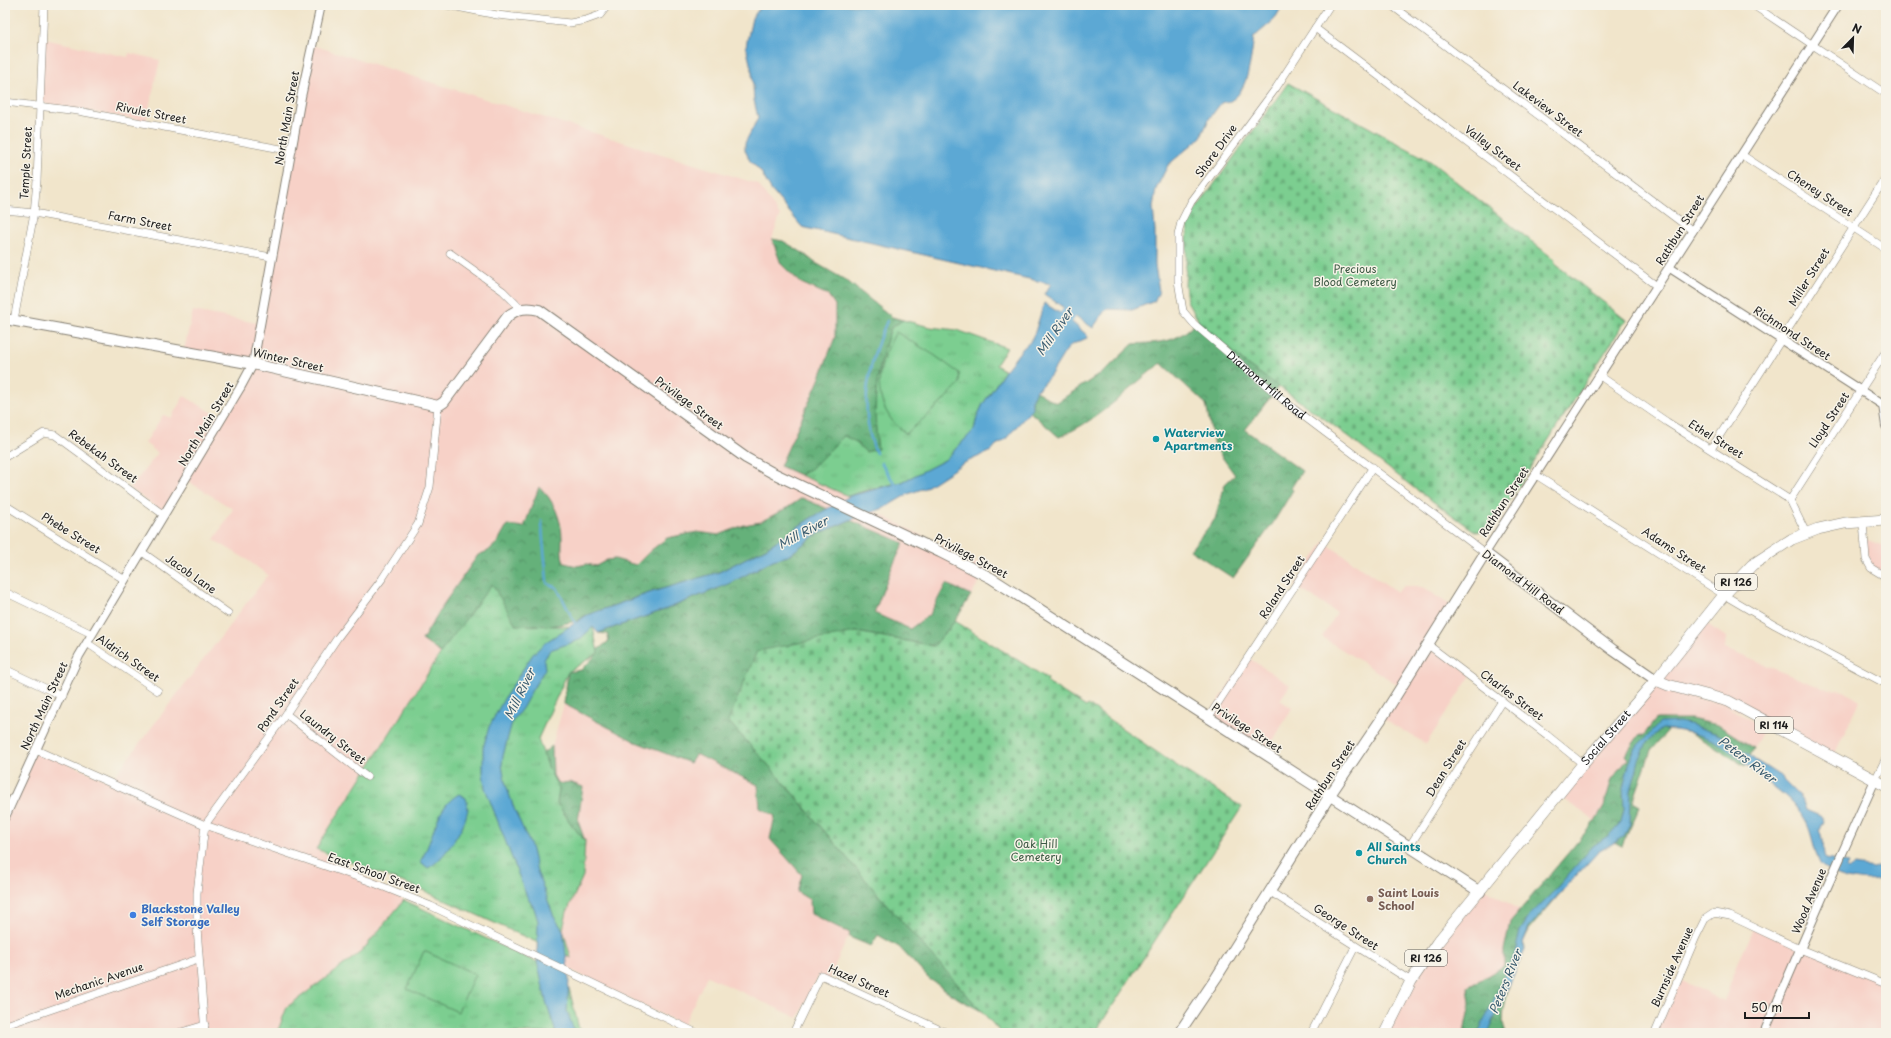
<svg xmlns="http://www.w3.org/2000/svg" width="1891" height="1038" font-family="'Playpen Sans',sans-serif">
  <defs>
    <pattern id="forest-crowns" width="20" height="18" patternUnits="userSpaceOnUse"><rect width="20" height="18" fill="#65b17a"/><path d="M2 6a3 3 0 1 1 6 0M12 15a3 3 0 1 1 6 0" fill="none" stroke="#528f63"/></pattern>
    <pattern id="cemetery-stones" width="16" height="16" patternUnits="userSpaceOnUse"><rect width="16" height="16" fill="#7cce90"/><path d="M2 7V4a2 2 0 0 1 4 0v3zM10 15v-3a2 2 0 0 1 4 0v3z" fill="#6bb07c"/></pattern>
    <pattern id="park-tufts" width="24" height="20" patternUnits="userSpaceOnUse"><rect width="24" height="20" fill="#7cce90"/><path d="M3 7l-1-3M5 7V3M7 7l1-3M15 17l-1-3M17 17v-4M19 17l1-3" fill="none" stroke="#6bb07c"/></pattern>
  </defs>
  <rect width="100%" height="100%" fill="#f7f3e8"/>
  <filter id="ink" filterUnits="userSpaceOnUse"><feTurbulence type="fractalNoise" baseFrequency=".025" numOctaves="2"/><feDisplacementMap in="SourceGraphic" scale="8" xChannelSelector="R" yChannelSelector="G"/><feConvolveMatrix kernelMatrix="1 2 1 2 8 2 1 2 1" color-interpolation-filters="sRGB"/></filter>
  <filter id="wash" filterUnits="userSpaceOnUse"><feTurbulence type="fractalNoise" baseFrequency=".012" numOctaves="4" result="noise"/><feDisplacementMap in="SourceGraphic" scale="16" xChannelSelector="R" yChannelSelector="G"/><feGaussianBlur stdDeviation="0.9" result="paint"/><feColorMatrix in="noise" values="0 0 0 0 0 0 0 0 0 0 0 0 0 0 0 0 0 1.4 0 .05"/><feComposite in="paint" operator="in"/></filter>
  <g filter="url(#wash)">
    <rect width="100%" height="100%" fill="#f1e5cb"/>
    <g fill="#f7d1c7">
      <path d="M 44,39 L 128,57 L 129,53 L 160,60 L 146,121 L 40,103 Z"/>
      <path d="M 312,45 L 758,184 L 780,216 L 772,239 L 801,283 L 828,295 L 835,305 L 835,337 L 819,380 L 780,466 L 848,496 L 828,509 L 802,498 L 787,508 L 760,522 L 744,525 L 719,535 L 697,532 L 650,551 L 636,565 L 615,559 L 607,560 L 596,566 L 587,564 L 577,566 L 563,562 L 560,553 L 562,537 L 524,527 L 507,525 L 497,543 L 488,551 L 478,555 L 445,602 L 422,639 L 442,654 L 336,816 L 316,849 L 404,900 L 361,952 L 287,1007 L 277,1033 L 10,1033 L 5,1021 L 5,816 L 36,749 L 110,782 L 268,575 L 246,559 L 214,540 L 233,509 L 186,480 L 166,515 L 130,488 L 158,453 L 145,443 L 163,415 L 171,418 L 184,396 L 222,418 L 253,368 L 183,354 L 193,311 L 257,323 Z"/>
      <path d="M 874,511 L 987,569 L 971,595 L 946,584 L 930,614 L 910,629 L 874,613 L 892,567 L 903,543 L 850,520 Z"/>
      <path d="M 1865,539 L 1886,547 L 1886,580 L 1872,572 Z"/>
      <path d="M 1324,542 L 1397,592 L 1404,586 L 1422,587 L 1453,607 L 1429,642 L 1471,675 L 1426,744 L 1382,718 L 1400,686 L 1322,637 L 1337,613 L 1295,586 Z"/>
      <path d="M 1704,622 L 1726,637 L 1725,649 L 1822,688 L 1844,691 L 1860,701 L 1832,759 L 1744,712 L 1657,682 Z"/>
      <path d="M 1247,657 L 1290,685 L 1280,700 L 1292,708 L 1264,756 L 1207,719 Z"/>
      <path d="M 1652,685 L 1726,706 L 1764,728 L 1754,748 L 1718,724 L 1691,719 L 1643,736 L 1640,735 L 1625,755 L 1628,759 L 1612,779 L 1604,806 L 1595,821 L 1558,795 Z"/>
      <path d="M 564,704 L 636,742 L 689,763 L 696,754 L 758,785 L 760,808 L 776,816 L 770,839 L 802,875 L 810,900 L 811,914 L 850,933 L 827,982 L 818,977 L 798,1018 L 707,976 L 683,1025 L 567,968 L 563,930 L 567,912 L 583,876 L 585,841 L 578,821 L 583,787 L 558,784 L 553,775 L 552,746 Z"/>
      <path d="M 1485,889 L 1520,910 L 1510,922 L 1504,950 L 1504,966 L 1468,987 L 1470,1003 L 1464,1033 L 1385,1033 L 1410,982 Z"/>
      <path d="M 1755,926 L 1886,981 L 1886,1033 L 1655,1033 L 1678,979 L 1724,1001 L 1738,963 Z"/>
    </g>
    <g fill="url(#forest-crowns)" stroke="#40664b">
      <path d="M 772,239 L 783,241 L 803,253 L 814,262 L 847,281 L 892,317 L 903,320 L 891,328 C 876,371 872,403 878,449 L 866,452 L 854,441 L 825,455 L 812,468 L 800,475 L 780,466 L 819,380 L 835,337 L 835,305 L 828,295 L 801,283 L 781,264 Z"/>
      <path d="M 1198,320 L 1245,363 L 1279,386 L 1245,430 L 1302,471 L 1291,488 L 1293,490 L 1273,523 L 1233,578 L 1190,550 L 1215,519 L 1225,484 L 1235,475 L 1214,446 L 1206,404 L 1161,363 C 1126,390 1101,419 1059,437 L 1030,412 L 1032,409 L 1032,398 L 1036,391 L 1056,403 L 1106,370 L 1133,344 C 1162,342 1177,344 1198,320 Z"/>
      <path d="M 539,487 C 553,498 562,520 562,538 C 562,548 561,554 564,563 L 577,566 L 587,564 L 596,566 L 607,560 L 615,559 L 636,565 L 650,551 L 667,538 L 697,532 L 719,535 L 744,525 L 760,522 L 787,508 L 802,498 L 828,509 L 811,518 L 766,548 L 719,572 L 640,596 L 587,615 L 577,621 L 547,627 L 442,654 L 422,640 L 445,602 L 478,555 L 488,551 L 497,543 L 507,525 L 524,527 Z"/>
      <path d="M 850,520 L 904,543 L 892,567 L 874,613 L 910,629 L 930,614 L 946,584 L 971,595 L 955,621 L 934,646 L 856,632 L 728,721 L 773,770 L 881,898 L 983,1012 L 959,999 L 928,978 L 899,947 L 878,935 L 871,946 L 849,937 L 850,933 L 811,914 L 810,900 L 797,892 L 802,875 L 770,839 L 775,816 L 760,808 L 758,785 L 696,754 L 690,763 L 636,742 L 564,704 L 568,672 L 581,670 L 598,653 L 596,651 L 609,641 L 607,634 L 598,633 L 664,610 L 731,583 L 773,560 L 788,556 L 814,536 Z"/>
      <path d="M 1656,719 L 1691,719 L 1718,725 L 1754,748 L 1745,766 L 1691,733 L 1670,728 L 1651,750 L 1633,802 L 1640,806 L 1622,846 L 1612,841 L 1597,850 L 1529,930 L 1523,942 L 1525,948 C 1513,964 1504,1000 1503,1021 C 1503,1025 1505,1029 1506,1033 L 1464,1033 L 1470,1003 L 1468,987 L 1504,966 L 1504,950 L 1510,922 L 1595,821 L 1604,806 L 1612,779 L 1628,759 L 1625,755 L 1640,734 L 1643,736 Z"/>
      <path d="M 552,746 L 553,775 L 558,784 L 569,782 L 583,787 L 578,821 L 585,841 L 571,824 L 557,803 L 559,789 L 550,772 L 543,753 Z"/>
    </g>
    <g fill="url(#cemetery-stones)" stroke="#4c7556">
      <path d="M 1288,83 L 1430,161 L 1555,260 L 1554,263 L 1626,320 L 1491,529 L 1476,532 L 1414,488 L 1329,422 L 1245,363 L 1198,320 L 1187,301 L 1185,285 L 1188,220 Z"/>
      <path d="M 955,621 L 1048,679 L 1047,682 L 1086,707 L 1088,705 L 1174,764 L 1242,807 L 1098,1028 L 1106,1033 L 1001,1033 L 881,898 L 773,770 L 728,721 L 757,651 L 856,632 L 934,646 Z"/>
    </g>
    <g fill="url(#park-tufts)" stroke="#4c7556">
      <path d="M 903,320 L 930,327 L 957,330 L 1007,348 L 996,365 L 1005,371 L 983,404 L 977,417 L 974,430 L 945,460 L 902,482 L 867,490 L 848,496 L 800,475 L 812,468 L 844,436 L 854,441 L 866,452 L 878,449 C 872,403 876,371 891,328 Z"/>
      <path d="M 492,584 L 516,625 L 593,627 L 598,653 L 568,672 L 538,739 L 550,772 L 559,789 L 557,803 L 571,824 L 585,841 L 583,876 L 567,912 L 563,929 L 571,958 L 418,888 L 316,849 L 444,648 Z"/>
      <path d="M 404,900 L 566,976 L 580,1033 L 277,1033 L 287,1007 L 361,952 Z"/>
    </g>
    <g fill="#7cce90" stroke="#4c7556">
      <path d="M 896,332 L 934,355 L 959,373 L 960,383 L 939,405 L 906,434 C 901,429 893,423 889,416 C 871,388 881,359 896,332 Z"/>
      <path d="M 424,951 L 475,974 L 458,1012 L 407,989 Z"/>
    </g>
    <g fill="#5ba8d4" stroke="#3c6278">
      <path d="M 762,5 L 1285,5 L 1280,10 L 1274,20 L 1254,37 C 1251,55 1249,92 1230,101 C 1228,102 1223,102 1221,103 L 1209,119 L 1201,137 L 1168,165 L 1156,189 L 1153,207 L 1155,230 L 1155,265 L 1159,291 L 1155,301 L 1132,310 L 1106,309 L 1093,328 L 1044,294 L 1051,284 L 802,227 L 771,190 L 761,172 L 750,161 L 745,150 L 745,143 L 758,118 L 754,100 L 752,72 L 746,46 L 752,18 Z"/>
      <path d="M 1044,303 L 1066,317 L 1087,335 L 1087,338 L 1071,345 L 1065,352 L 1050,376 L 1036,391 L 1032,398 L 1032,409 L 1004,441 L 996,445 L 991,451 L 962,464 L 925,488 L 908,494 L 884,508 L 850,520 L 814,536 L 788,556 L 773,560 L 731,583 L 664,610 L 598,633 L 593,627 L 579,640 L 550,650 L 544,660 L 545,669 L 532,690 L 523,707 L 512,722 L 503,756 L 502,765 L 506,785 L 515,811 L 531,846 L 537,871 L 554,917 L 563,930 L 569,979 L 567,1011 L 575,1033 L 556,1033 L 546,1001 L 537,961 L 538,921 L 534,908 L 527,897 L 485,788 L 483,773 L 483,748 L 489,727 L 505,697 L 533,654 L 546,642 L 587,615 L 652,592 L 719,572 L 766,548 L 811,518 L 850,496 L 902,482 L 945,460 L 974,430 L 977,417 L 983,404 L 1005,371 L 1022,349 L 1030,342 L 1035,332 Z"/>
      <path d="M 1679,722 L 1689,724 L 1728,738 L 1755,760 L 1777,774 L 1802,799 L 1806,810 L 1822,817 L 1824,821 L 1820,830 C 1826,841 1821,852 1826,859 L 1848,863 L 1846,868 L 1848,870 L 1854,865 L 1873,868 L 1886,863 L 1886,875 C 1881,876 1880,880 1876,880 C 1861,883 1831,876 1821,865 C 1816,859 1812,832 1806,822 C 1791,797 1782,794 1761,777 C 1751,770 1743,761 1733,753 C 1714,737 1687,730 1662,729 L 1648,741 L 1639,760 L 1631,791 L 1630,824 L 1624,837 L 1598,852 L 1529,927 L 1523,943 L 1525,949 L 1488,1033 L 1478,1033 L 1514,956 L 1520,931 L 1531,914 L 1554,891 L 1593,846 L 1609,835 L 1621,822 L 1624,809 L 1623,788 L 1631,756 L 1637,746 L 1660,723 Z"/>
      <path d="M 459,794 L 466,798 C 467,803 469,808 467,813 C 464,829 442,862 428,868 L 422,863 L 421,860 C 434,839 435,807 459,794 Z"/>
    </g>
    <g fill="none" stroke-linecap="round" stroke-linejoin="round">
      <g stroke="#5ba8d4" stroke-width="2.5">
        <path d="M 876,453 C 858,411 868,361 887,321"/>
        <path d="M 881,463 L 897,487"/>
        <path d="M 542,521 C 542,542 546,562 547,583 L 557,588 L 576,625"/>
      </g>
      <path stroke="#5ba8d4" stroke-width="15" d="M 1055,333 L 1070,312 L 1080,294"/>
    </g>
  </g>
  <g filter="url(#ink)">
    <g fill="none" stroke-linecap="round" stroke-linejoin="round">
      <g stroke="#868074" stroke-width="8">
        <g id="minor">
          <path d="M 447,5 L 497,15 L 570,23 L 586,20 L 600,15 L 608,5"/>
          <path id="s1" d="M 1330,5 L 1276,88 L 1191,202 L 1181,222 L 1178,235 L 1178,281 L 1183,311 L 1194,324 L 1294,409 L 1485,553"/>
          <path d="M 1391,5 L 1693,231"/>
          <path d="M 1753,5 L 1886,94"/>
          <path d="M 1315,28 L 1658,287"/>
          <path d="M 5,102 L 78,111 L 292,151"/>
          <path d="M 1742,155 L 1886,249"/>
          <path d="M 5,210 L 34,213 L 271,257"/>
          <path d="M 450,253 L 503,291 L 521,309"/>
          <path d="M 14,320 L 34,213 L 37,181 L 44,5"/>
          <path d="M 1600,376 L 1667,422 L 1790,500 L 1806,533"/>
          <path d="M 1711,449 L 1886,177"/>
          <path d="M 5,457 L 44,433 L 55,435 L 164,515"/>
          <path d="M 1536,475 L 1724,595 L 1775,625 L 1886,684"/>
          <path d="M 1790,500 L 1886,351"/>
          <path d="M 5,505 L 125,580"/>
          <path d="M 1863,522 L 1866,559 L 1871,568 L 1886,577"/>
          <path d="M 142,552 L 228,613"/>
          <path d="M 5,592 L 92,634"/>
          <path d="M 87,643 L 158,691"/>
          <path d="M 1427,644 L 1547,735 L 1583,764"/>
          <path d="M 5,669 L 62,696"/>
          <path d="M 286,714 L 367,777"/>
          <path d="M 1208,718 L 1373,467"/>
          <path d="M 36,750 L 205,825 L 369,881 L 431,906 L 697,1033"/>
          <path d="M 1875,780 L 1886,758"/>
          <path d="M 1409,847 L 1502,701"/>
          <path d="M 1269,891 L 1411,981"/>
          <path d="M 6,1025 L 198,959"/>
          <path d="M 178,1033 L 205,1025"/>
          <path d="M 205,1033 L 197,928 L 197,893 L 205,825 L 286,714 L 338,637 L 382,579 L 418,524 L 430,487 L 438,406"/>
          <path d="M 793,1033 L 821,975 L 947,1033"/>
          <path d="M 1311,1033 L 1355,947"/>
          <path d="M 1655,1033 L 1696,937 L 1705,919 L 1714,913 L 1730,916 L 1800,949 L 1886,984"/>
        </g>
      </g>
      <g stroke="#868074" stroke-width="10">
        <g id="tertiary">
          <path d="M 1670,268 L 1883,405 L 1886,426"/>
          <path d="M 1485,553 L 1838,5"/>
          <path d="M 5,817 L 79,656 L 240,388 L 253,364 L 301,97 L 321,5"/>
          <path d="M 1764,1033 L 1823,896 L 1875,780"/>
        </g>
      </g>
      <g stroke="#868074" stroke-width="12">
        <g id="secondary">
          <path d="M 5,319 L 253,364 L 438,406 L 444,402 L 508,316 C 518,308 527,307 539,310 L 746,458 L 771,472 L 940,552 L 991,578 L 1480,892"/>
          <path d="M 1179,1033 L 1216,978 L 1330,795 L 1380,721 L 1485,553 L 1613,650 L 1656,680"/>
        </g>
      </g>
      <g stroke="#868074" stroke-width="12">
        <g id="primary">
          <path d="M 1656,680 L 1668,685 L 1728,701 L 1886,786"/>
          <path id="s2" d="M 1385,1033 L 1411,981 L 1437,943 L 1583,764 L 1656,680 L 1724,595 L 1752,565 L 1792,539 L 1818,529 L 1845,523 L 1886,520"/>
        </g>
      </g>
      <use href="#minor" stroke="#fff" stroke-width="7"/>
      <use href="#tertiary" stroke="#fff" stroke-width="8"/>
      <use href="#secondary" stroke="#fff" stroke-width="10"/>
      <use href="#primary" stroke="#fff" stroke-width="11"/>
    </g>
  </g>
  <g fill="#0f9aa8" stroke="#f7f3e8" stroke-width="1.5">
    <circle cx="1156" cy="439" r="4"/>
    <circle cx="1359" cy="853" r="4"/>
  </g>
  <circle fill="#8d6e63" stroke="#f7f3e8" stroke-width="1.5" cx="1370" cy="899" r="4"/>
  <circle fill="#3f7fe0" stroke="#f7f3e8" stroke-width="1.5" cx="133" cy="915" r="4"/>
  <g text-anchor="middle" stroke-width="3" stroke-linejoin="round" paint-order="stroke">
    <g fill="#f7f3e8" stroke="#5e5c59" stroke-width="1">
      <rect x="1715" y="574" width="42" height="16" rx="3"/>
      <rect x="1755" y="717" width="38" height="16" rx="3"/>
      <rect x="1405" y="950" width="42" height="16" rx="3"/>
    </g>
    <g font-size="10" font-weight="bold" fill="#1c1c1c">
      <text x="1736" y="586">RI 126</text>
      <text x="1774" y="729">RI 114</text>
      <text x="1426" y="962">RI 126</text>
    </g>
    <g font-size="11" fill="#1c1c1c" stroke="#f7f3e8">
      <text transform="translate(1548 109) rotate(37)" y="4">Lakeview Street</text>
      <text transform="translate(151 113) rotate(11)" y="4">Rivulet Street</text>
      <text transform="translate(287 118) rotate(-80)" y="4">North Main Street</text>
      <text transform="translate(1493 148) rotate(37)" y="4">Valley Street</text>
      <text transform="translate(1216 151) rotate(-54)" y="4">Shore Drive</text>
      <text transform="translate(26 163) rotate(-87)" y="4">Temple Street</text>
      <text transform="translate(1820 193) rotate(33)" y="4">Cheney Street</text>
      <text transform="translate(140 221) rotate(11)" y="4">Farm Street</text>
      <text transform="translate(1680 230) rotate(-58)" y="4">Rathbun Street</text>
      <text transform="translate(1809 277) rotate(-58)" y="4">Miller Street</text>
      <text transform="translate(1792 333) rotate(33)" y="4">Richmond Street</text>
      <text transform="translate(288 360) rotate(13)" y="4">Winter Street</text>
      <text dy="4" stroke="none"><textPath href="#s1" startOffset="465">Diamond Hill Road</textPath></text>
      <text transform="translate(689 403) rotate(36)" y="4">Privilege Street</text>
      <text transform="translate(1829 420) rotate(-57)" y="4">Lloyd Street</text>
      <text transform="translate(206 424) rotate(-59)" y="4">North Main Street</text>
      <text transform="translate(1716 439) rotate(32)" y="4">Ethel Street</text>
      <text transform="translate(103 456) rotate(36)" y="4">Rebekah Street</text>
      <text transform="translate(1504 502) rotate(-57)" y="4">Rathbun Street</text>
      <text transform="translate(71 533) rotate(32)" y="4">Phebe Street</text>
      <text transform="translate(1674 550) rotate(33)" y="4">Adams Street</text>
      <text transform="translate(971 556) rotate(28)" y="4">Privilege Street</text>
      <text transform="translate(191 574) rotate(35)" y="4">Jacob Lane</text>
      <text transform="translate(1523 582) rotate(37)" y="4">Diamond Hill Road</text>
      <text transform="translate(1282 587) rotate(-57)" y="4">Roland Street</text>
      <text transform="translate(128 658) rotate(35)" y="4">Aldrich Street</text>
      <text transform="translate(1512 695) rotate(37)" y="4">Charles Street</text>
      <text transform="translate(278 705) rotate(-55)" y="4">Pond Street</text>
      <text transform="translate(44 706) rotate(-65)" y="4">North Main Street</text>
      <text transform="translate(1247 728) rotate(33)" y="4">Privilege Street</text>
      <text transform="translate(333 737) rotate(38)" y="4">Laundry Street</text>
      <text dy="4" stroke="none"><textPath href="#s2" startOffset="370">Social Street</textPath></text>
      <text transform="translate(1446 768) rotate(-58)" y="4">Dean Street</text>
      <text transform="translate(1330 775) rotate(-57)" y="4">Rathbun Street</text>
      <text transform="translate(374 873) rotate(20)" y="4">East School Street</text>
      <text transform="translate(1809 901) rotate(-67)" y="4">Wood Avenue</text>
      <text transform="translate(1346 927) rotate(33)" y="4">George Street</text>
      <text transform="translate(1672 967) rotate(-66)" y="4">Burnside Avenue</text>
      <text transform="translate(99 981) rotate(-19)" y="4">Mechanic Avenue</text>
      <text transform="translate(859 981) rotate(24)" y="4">Hazel Street</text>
    </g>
    <g font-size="11" fill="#3e5a45" stroke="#f7f3e8">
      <text x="1355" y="273">Precious<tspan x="1355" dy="13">Blood Cemetery</tspan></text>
      <text x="1036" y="848">Oak Hill<tspan x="1036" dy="13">Cemetery</tspan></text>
    </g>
    <g font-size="11" font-weight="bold" fill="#0d838f" stroke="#f7f3e8" text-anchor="start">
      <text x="1164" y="437">Waterview<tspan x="1164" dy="13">Apartments</tspan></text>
      <text x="1367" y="851">All Saints<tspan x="1367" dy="13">Church</tspan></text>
    </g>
    <g font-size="11" font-weight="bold" fill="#785e54" stroke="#f7f3e8" text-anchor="start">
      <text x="1378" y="897">Saint Louis<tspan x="1378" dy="13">School</tspan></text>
    </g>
    <g font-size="11" font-weight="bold" fill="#366cbe" stroke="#f7f3e8" text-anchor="start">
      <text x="141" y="913">Blackstone Valley<tspan x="141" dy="13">Self Storage</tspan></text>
    </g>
    <g font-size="12" font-style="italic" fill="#385b6f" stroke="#f7f3e8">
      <text transform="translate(1055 332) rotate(-55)" y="4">Mill River</text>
      <text transform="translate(803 533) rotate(-28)" y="4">Mill River</text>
      <text transform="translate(520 694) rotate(-64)" y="4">Mill River</text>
      <text transform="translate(1747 760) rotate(37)" y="4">Peters River</text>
      <text transform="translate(1506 982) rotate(-68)" y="4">Peters River</text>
    </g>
  </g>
  <rect width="1891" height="1038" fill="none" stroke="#f7f3e8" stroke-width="20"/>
  <g transform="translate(1853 38) rotate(23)" stroke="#f7f3e8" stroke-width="3" paint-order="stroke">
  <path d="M0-3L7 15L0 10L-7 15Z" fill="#1c1c1c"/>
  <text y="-6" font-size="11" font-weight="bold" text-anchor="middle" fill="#1c1c1c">N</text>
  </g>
  <path d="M1745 1012v6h64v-6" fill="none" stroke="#1c1c1c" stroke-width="2"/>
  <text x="1751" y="1012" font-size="12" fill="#1c1c1c" stroke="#f7f3e8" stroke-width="3" paint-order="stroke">50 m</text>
</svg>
